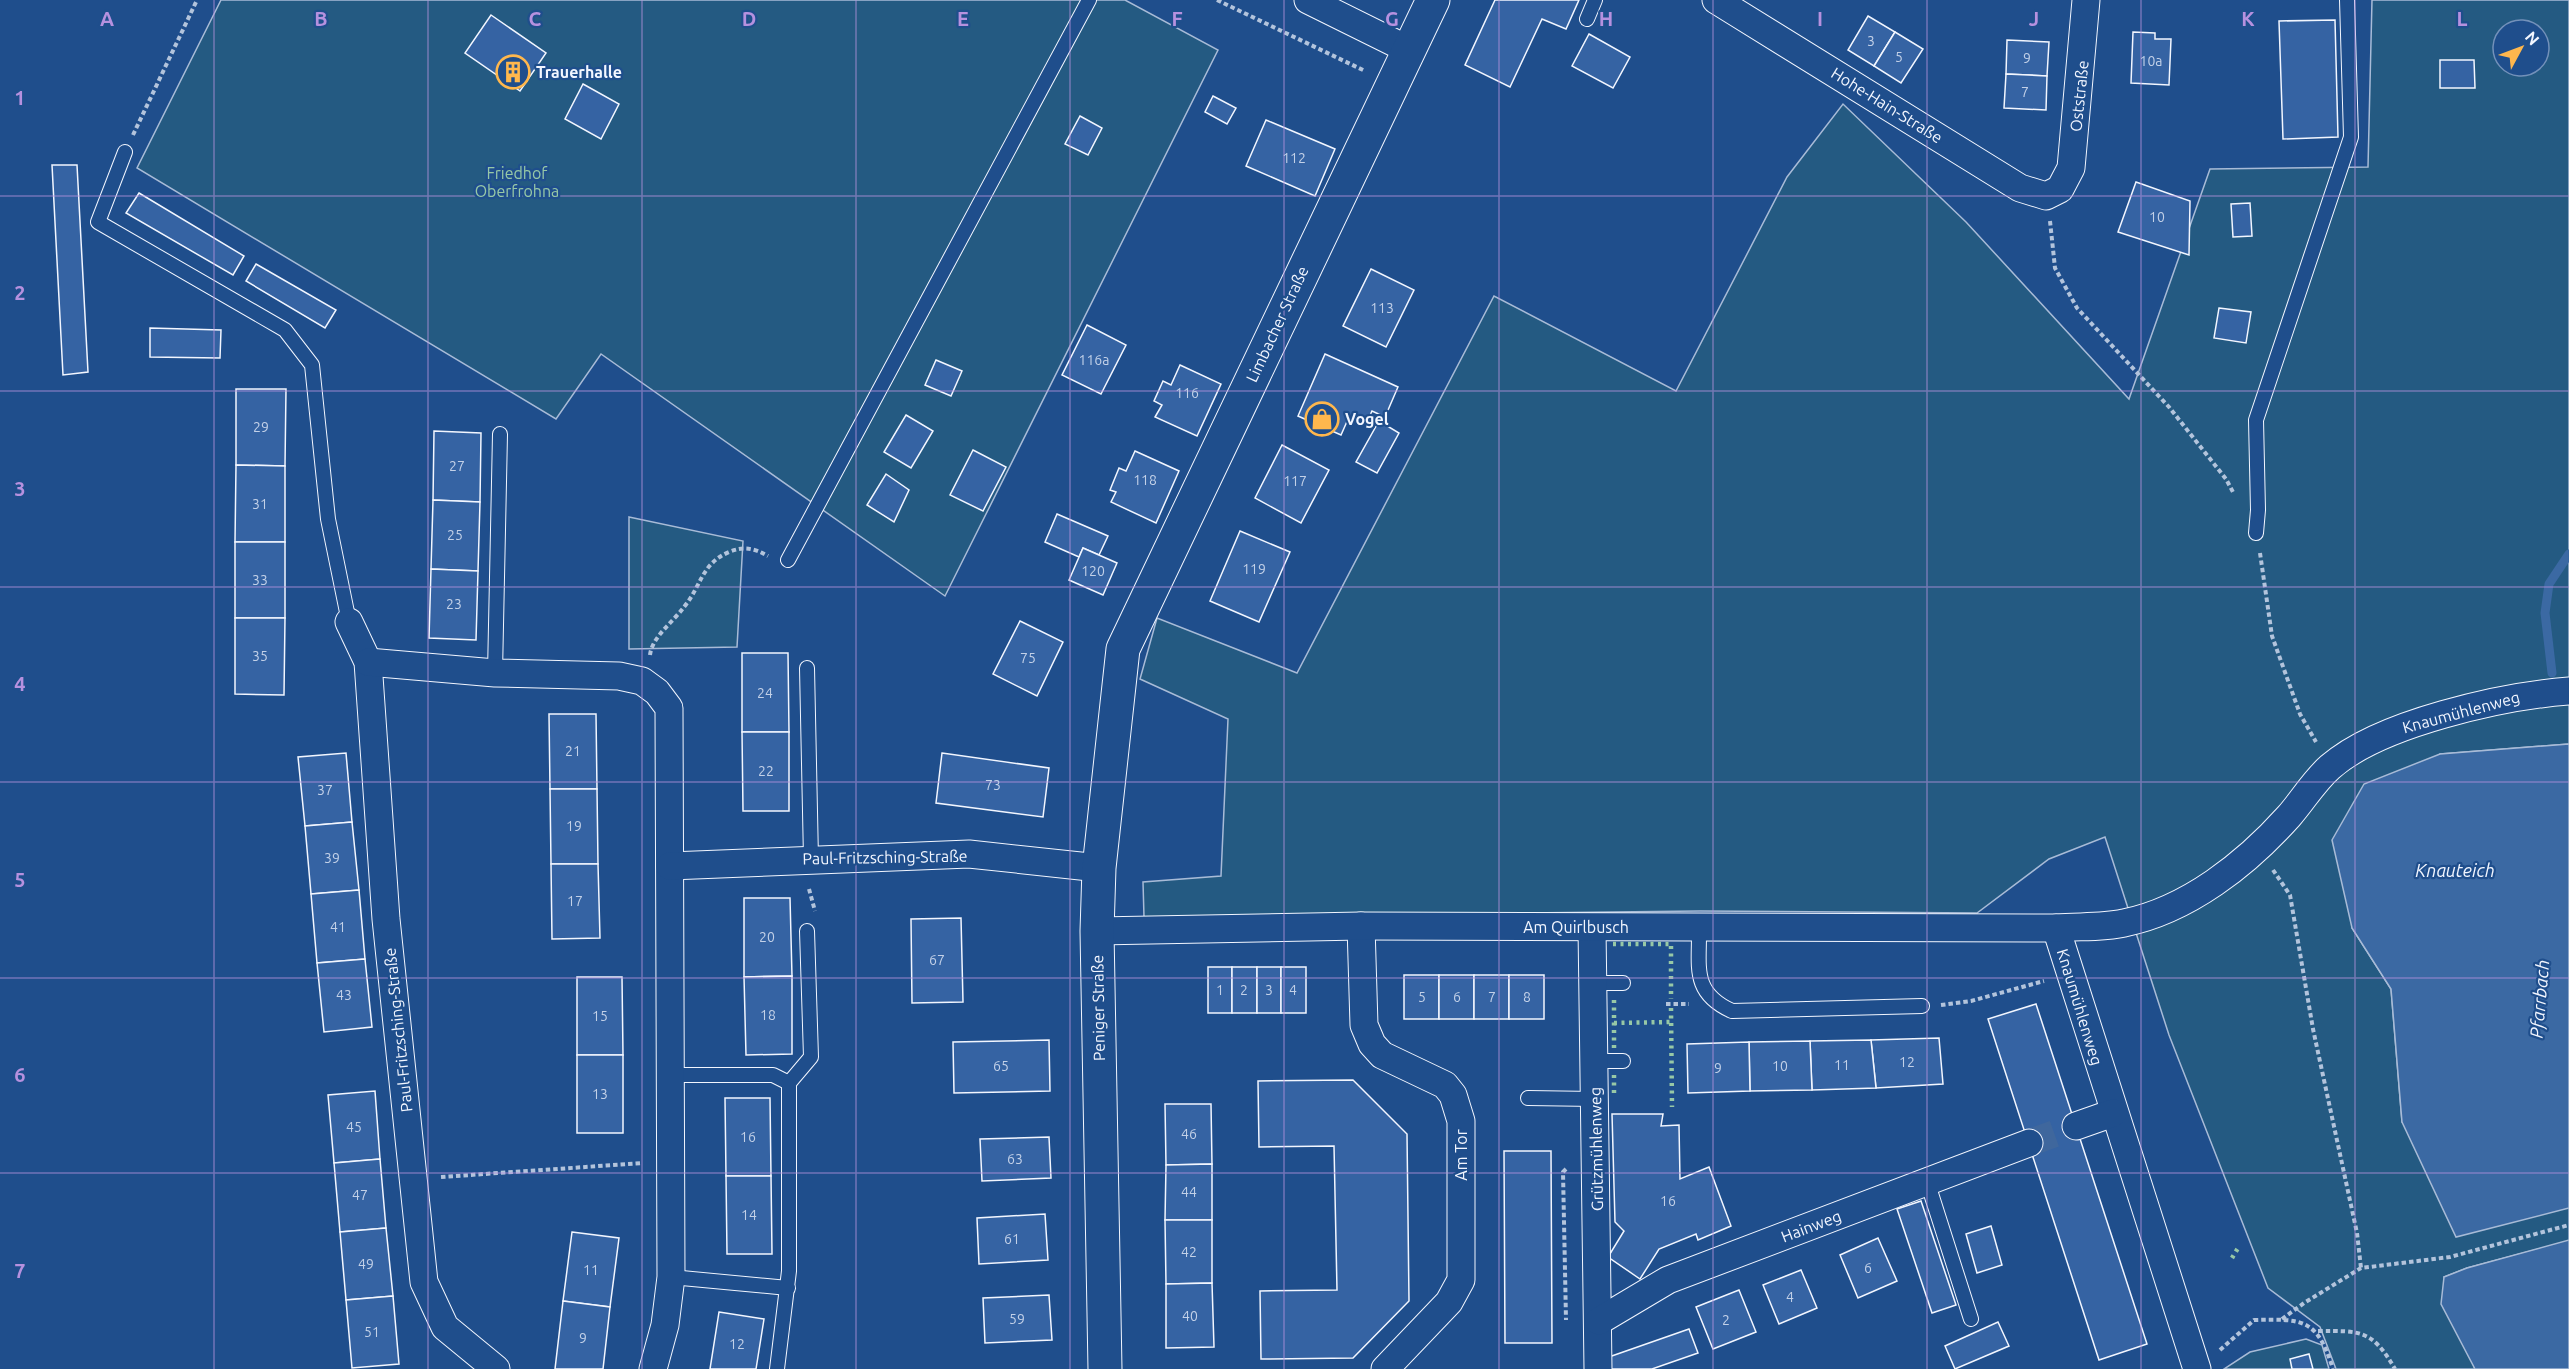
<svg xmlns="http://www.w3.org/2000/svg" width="2569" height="1369" font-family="Ubuntu,sans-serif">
  <rect width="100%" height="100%" fill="#1f4e8c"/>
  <g fill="#245a82" stroke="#a8bbd7" stroke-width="1.5" fill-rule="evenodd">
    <path d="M 221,0 L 1125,0 L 1218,50 L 945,596 L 601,354 L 556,419 L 137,168 Z"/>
    <path d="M 2372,0 L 2569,0 L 2569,744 L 2440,754 L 2352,928 L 2391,989 L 2402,1122 L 2569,1208 L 2569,1241 L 2467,1268 L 2444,1277 L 2475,1369 L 2336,1369 L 2320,1327 L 2268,1288 L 2169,1035 L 2105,837 L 2049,859 L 1977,913 L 1700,911 L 1144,917 L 1143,882 L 1221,876 L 1228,719 L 1140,679 L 1157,618 L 1297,673 L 1494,296 L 1676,391 L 1787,177 L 1843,104 L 1966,222 L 2129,399 L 2210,169 L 2368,167 ZM 2503,30 L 2539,30 L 2539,66 L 2503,66 Z"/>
    <path d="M 629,517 L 743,541 L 737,647 L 629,649 Z"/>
    <path d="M 2306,1339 L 2322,1345 L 2329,1369 L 2224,1369 L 2250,1352 Z"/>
  </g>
  <g fill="#3b69a3" stroke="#a8bbd7" stroke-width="1.5">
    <path d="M 2569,744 L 2569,1208 L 2456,1237 L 2402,1122 L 2391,989 L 2352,928 L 2332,840 L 2364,784 L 2440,754 Z"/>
    <path d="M 2569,1240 L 2569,1369 L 2475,1369 L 2441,1304 L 2444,1277 L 2467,1268 Z"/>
  </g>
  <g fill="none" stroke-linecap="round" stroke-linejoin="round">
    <path stroke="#3b69a3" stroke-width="9" d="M 2552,673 L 2545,613 L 2549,584 L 2569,554"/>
  </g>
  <g fill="#3563a3" stroke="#f2f6ff" stroke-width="1.5">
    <path d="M 1495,0 L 1579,0 L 1566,29 L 1542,19 L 1510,87 L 1465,65 Z"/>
    <path d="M 491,15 L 546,53 L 520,91 L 465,53 Z"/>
    <path d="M 1868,16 L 1895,32 L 1874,66 L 1848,50 Z"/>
    <path d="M 2335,20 L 2338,137 L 2283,139 L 2279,21 Z"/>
    <path d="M 1895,32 L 1923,49 L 1901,83 L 1874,66 Z"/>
    <path d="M 2133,32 L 2155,33 L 2155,39 L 2171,39 L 2169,85 L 2131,83 Z"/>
    <path d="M 1589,34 L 1630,57 L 1613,88 L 1572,66 Z"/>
    <path d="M 2007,40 L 2049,42 L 2047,76 L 2006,74 Z"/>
    <path d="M 2440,60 L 2474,60 L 2475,88 L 2440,88 Z"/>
    <path d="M 2006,74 L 2047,76 L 2046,110 L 2004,108 Z"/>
    <path d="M 583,84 L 619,104 L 601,139 L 565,119 Z"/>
    <path d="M 1213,96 L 1236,108 L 1227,124 L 1205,112 Z"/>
    <path d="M 1080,116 L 1102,128 L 1088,155 L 1065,144 Z"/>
    <path d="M 1266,120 L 1335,149 L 1315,196 L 1246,166 Z"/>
    <path d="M 52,165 L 77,165 L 88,372 L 63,375 Z"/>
    <path d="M 2136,182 L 2190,201 L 2189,255 L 2118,232 Z"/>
    <path d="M 139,193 L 244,256 L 233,275 L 126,213 Z"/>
    <path d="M 2250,203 L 2252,236 L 2233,237 L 2231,204 Z"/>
    <path d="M 256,264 L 336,310 L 325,328 L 246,281 Z"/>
    <path d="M 1371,269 L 1414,290 L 1386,347 L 1343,326 Z"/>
    <path d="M 2219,308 L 2251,312 L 2246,343 L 2214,338 Z"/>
    <path d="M 1087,325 L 1126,345 L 1101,394 L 1062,375 Z"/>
    <path d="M 150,328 L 221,330 L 220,358 L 150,357 Z"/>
    <path d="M 1325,354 L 1398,387 L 1385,417 L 1372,411 L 1366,424 L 1349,417 L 1341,435 L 1298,416 Z"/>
    <path d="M 936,360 L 962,371 L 951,396 L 925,385 Z"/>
    <path d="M 1180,365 L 1221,384 L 1197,436 L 1155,417 L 1162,405 L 1154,401 L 1163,381 L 1171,385 Z"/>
    <path d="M 236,389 L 286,389 L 285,466 L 236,465 Z"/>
    <path d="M 906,415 L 933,431 L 911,468 L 884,452 Z"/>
    <path d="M 1379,421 L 1399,433 L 1377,473 L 1356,462 Z"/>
    <path d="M 434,431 L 481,433 L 480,502 L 433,500 Z"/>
    <path d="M 1282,445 L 1329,470 L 1301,523 L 1255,498 Z"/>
    <path d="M 973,450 L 1006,467 L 983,511 L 950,495 Z"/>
    <path d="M 1135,451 L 1179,471 L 1156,523 L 1111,502 L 1116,492 L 1110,490 L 1119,468 L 1126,471 Z"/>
    <path d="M 236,465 L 285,466 L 285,542 L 235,542 Z"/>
    <path d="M 886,474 L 909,490 L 894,522 L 867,505 Z"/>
    <path d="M 433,500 L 480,502 L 478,571 L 431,569 Z"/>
    <path d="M 1057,514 L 1108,536 L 1099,555 L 1083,548 L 1079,557 L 1045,542 Z"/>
    <path d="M 1240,531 L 1290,552 L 1259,622 L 1210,601 Z"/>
    <rect x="235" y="542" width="50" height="76"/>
    <path d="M 1083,548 L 1117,563 L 1103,595 L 1069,580 Z"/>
    <path d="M 431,569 L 478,571 L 476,640 L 429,638 Z"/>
    <path d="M 235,618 L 285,618 L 284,695 L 235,694 Z"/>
    <path d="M 1020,621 L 1063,642 L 1037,696 L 993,674 Z"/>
    <path d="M 742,653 L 788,653 L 789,732 L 742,732 Z"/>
    <path d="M 549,714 L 596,714 L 597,789 L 550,789 Z"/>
    <path d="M 742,732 L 789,732 L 789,811 L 743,811 Z"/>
    <path d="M 346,753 L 352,822 L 305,826 L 298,757 Z"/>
    <path d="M 942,753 L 1049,768 L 1043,817 L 936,803 Z"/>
    <path d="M 550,789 L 597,789 L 598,864 L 551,864 Z"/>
    <path d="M 352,822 L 359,890 L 311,894 L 305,826 Z"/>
    <path d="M 551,864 L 598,864 L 600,938 L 552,939 Z"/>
    <path d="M 359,890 L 365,959 L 317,963 L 311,894 Z"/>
    <path d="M 744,898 L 790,898 L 792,976 L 744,977 Z"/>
    <path d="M 961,918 L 963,1002 L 912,1003 L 911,919 Z"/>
    <path d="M 365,959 L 372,1027 L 324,1032 L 317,963 Z"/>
    <rect x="1208" y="967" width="24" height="46"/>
    <rect x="1232" y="967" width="25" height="46"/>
    <rect x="1257" y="967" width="24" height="46"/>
    <rect x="1281" y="967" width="25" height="46"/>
    <rect x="1404" y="975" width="35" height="44"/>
    <rect x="1439" y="975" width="35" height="44"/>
    <rect x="1474" y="975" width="35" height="44"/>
    <rect x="1509" y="975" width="35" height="44"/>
    <path d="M 792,976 L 792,1054 L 746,1055 L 744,977 Z"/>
    <path d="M 577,977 L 622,977 L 623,1055 L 577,1055 Z"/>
    <path d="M 2036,1004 L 2147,1344 L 2099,1360 L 1988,1019 Z"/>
    <path d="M 1939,1038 L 1943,1084 L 1876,1088 L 1871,1040 Z"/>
    <path d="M 1049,1040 L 1050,1091 L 954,1093 L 953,1042 Z"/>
    <path d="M 1871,1040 L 1876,1088 L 1812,1090 L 1810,1041 Z"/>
    <path d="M 1810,1041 L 1812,1090 L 1750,1091 L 1749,1042 Z"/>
    <path d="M 1749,1042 L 1750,1091 L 1688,1093 L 1687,1044 Z"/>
    <rect x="577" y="1055" width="46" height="78"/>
    <path d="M 1353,1080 L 1407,1134 L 1409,1301 L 1353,1358 L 1261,1359 L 1260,1291 L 1337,1290 L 1334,1146 L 1259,1147 L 1258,1081 Z"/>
    <path d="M 375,1091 L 380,1159 L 334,1163 L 328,1095 Z"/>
    <path d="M 725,1098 L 770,1098 L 771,1176 L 726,1176 Z"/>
    <path d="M 1165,1104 L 1211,1104 L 1212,1164 L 1166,1165 Z"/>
    <path d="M 1612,1114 L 1663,1114 L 1661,1126 L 1679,1125 L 1680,1179 L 1709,1167 L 1731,1226 L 1698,1240 L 1696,1234 L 1659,1249 L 1640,1279 L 1608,1257 L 1624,1231 L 1615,1222 Z"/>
    <path d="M 1049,1137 L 1051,1178 L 982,1181 L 980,1139 Z"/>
    <path d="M 1504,1151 L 1551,1151 L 1552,1343 L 1505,1343 Z"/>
    <path d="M 380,1159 L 386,1228 L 340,1232 L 334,1163 Z"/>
    <path d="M 1212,1164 L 1212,1220 L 1165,1220 L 1166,1165 Z"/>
    <path d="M 726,1176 L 771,1176 L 772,1254 L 727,1254 Z"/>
    <path d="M 1921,1201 L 1956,1305 L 1932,1313 L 1897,1209 Z"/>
    <path d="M 1045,1214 L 1048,1260 L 979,1264 L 977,1218 Z"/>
    <path d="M 1165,1220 L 1212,1220 L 1212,1283 L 1166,1284 Z"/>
    <path d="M 1991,1226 L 2002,1265 L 1977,1273 L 1966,1234 Z"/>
    <path d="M 386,1228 L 393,1296 L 346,1300 L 340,1232 Z"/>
    <path d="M 572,1232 L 619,1238 L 610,1307 L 563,1301 Z"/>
    <path d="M 1878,1238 L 1897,1281 L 1858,1298 L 1840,1255 Z"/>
    <path d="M 1801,1270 L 1817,1308 L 1779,1324 L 1763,1285 Z"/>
    <path d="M 1212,1283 L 1214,1347 L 1166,1348 L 1166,1284 Z"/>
    <path d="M 1739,1290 L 1756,1332 L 1713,1349 L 1696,1307 Z"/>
    <path d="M 1049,1295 L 1052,1340 L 985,1343 L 983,1298 Z"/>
    <path d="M 393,1296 L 399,1364 L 352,1368 L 346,1300 Z"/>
    <path d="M 563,1301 L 610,1307 L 603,1369 L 555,1369 Z"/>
    <path d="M 719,1312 L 764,1319 L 756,1369 L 710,1369 Z"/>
    <path d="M 1998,1322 L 2009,1346 L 1955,1369 L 1945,1346 Z"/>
    <path d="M 1689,1329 L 1698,1353 L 1652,1369 L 1610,1369 L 1606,1358 Z"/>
    <path d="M 2309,1354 L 2313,1369 L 2292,1369 L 2290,1359 Z"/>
  </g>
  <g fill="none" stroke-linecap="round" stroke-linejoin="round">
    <path stroke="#3f679d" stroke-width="27" stroke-dasharray="27 14" stroke-linecap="butt" d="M 2029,1143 L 2076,1126"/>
    <g stroke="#f2f6ff" stroke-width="16">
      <g id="lane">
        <path d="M 1587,19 L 1595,0"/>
        <path d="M 125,152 L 98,222 L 285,330 L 312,365 L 328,519 L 349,622"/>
        <path d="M 2256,533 L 2258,510 L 2256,420 L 2351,137 L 2347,0"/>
        <path d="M 788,560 L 1089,0"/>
        <path d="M 807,668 L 811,859"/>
        <path d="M 495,673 L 500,434"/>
        <path d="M 1699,926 C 1700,965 1690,992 1732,1011 L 1922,1006"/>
        <path d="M 1593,983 L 1623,983"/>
        <path d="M 1595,1061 L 1623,1061"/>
        <path d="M 670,1075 L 773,1075 L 789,1083"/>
        <path d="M 1528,1098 L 1595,1099"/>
        <path d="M 1927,1181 L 1971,1319"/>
        <path d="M 671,1277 L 788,1288"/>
        <path d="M 777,1369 L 789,1271 L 789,1083 L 811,1057 L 807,931"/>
      </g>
    </g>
    <g stroke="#f2f6ff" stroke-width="29">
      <g id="street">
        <path d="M 1308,0 L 1409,50"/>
        <path d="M 1716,0 L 2020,188 L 2046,196 L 2060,189 L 2071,168 L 2086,0"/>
        <path d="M 349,622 L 368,662 L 386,919 L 424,1282 L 445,1327 L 496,1369"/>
        <path d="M 368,662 L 495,673 L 619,676 L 642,681 L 657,692 L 669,708 L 671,1277 L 665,1325 L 653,1369"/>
        <path d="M 670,866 L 969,854 L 1099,868"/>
        <path d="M 1361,926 L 1364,1025 L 1372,1044 L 1382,1055 L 1445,1085 L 1453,1095 L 1461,1121 L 1461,1280 L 1449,1302 L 1385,1369"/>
        <path d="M 1592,928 L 1598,1369"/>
        <path d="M 2056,928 L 2197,1369"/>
        <path d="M 1097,931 L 1361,926 L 2056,928 C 2078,926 2102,928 2124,923 C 2188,910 2246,864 2289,816 C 2303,800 2314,781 2330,767 C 2380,723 2503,696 2569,691"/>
        <path d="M 2076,1126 L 2113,1113"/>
        <path d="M 1599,1321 L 1668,1280 L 2029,1143"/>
      </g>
    </g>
    <g stroke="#f2f6ff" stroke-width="35">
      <path id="secondary" d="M 1105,1369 L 1097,931 L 1099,868 L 1123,649 L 1433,0"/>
    </g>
    <g stroke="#b3c4dc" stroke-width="4" stroke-dasharray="4.5 3" stroke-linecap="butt">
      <path d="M 1217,0 L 1365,71"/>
      <path d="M 133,135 L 197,0"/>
      <path d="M 2050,221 L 2055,268 L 2077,308 L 2169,407 L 2226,479 L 2234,494"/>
      <path d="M 2260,553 L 2272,636 L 2300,714 L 2316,742"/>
      <path d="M 650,655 C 652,637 673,622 684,607 C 702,585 701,564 729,552 C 743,546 754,548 768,556"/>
      <path d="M 2273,870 L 2290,895 L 2313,1029 L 2357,1233 L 2361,1268"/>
      <path d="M 809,889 L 815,911"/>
      <path d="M 1666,1004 L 1689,1004"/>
      <path d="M 1941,1005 L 1971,1001 L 2044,981"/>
      <path d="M 1566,1169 L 1563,1172 L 1566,1320"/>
      <path d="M 441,1177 L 643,1163"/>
      <path d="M 2282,1319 L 2304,1303 L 2361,1268 L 2450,1257 L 2569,1225"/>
      <path d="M 2318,1331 C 2360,1331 2372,1329 2395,1369"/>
      <path d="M 2220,1350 L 2254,1320 C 2303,1319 2317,1318 2333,1369"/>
    </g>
    <use href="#lane" stroke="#1f4e8c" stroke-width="14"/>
    <use href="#street" stroke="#1f4e8c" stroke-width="27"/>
    <use href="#secondary" stroke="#1f4e8c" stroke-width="33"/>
    <g stroke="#97c8a6" stroke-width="4.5" stroke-dasharray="3 4.5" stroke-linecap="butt">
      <path d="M 1613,944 L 1671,944 L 1671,999"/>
      <path d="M 1671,1008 L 1672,1107"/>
      <path d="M 1614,1023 L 1671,1022"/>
      <path d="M 1614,1048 L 1614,1000"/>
      <path d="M 1614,1075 L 1614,1096"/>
      <path d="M 2232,1258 L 2238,1248"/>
    </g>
  </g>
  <path fill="none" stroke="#b691df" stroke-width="1.5" stroke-opacity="0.55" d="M 214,0 L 214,1369M 428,0 L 428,1369M 642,0 L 642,1369M 856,0 L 856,1369M 1070,0 L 1070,1369M 1284,0 L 1284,1369M 1499,0 L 1499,1369M 1713,0 L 1713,1369M 1927,0 L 1927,1369M 2141,0 L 2141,1369M 2355,0 L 2355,1369M 0,196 L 2569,196M 0,391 L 2569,391M 0,587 L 2569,587M 0,782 L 2569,782M 0,978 L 2569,978M 0,1173 L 2569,1173"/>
  <defs>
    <g id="building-ring" transform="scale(1.725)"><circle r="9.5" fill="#1f4e8c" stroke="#ffb74d" stroke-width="1.5"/><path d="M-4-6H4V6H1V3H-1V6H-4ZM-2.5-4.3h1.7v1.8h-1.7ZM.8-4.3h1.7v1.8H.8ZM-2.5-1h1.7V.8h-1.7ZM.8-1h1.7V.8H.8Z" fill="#ffb74d"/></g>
    <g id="shop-ring" transform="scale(1.725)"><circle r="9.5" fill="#1f4e8c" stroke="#ffb74d" stroke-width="1.5"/><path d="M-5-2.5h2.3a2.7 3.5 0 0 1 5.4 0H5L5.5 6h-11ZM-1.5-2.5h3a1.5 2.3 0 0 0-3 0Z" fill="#ffb74d"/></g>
  </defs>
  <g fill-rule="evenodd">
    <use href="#building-ring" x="513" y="72"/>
    <use href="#shop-ring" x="1322" y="419"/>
  </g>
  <g text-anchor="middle" stroke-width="4.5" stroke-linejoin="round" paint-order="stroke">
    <g font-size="14" fill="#c3d1e8">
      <text x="1871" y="46">3</text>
      <text x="1899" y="62">5</text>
      <text x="2027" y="63">9</text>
      <text x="2151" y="66">10a</text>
      <text x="2025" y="97">7</text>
      <text x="1294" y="163">112</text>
      <text x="2157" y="222">10</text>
      <text x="1382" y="313">113</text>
      <text x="1094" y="365">116a</text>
      <text x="1187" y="398">116</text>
      <text x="261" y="432">29</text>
      <text x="457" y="471">27</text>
      <text x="1145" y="485">118</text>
      <text x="1295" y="486">117</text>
      <text x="260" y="509">31</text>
      <text x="455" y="540">25</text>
      <text x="1254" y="574">119</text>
      <text x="1093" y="576">120</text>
      <text x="260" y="585">33</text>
      <text x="454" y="609">23</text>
      <text x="260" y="661">35</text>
      <text x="1028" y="663">75</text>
      <text x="765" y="698">24</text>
      <text x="573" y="756">21</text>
      <text x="766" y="776">22</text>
      <text x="993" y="790">73</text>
      <text x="325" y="795">37</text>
      <text x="574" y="831">19</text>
      <text x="332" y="863">39</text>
      <text x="575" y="906">17</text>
      <text x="338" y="932">41</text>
      <text x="767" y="942">20</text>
      <text x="937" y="965">67</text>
      <text x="1220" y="995">1</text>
      <text x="1244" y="995">2</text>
      <text x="1269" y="995">3</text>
      <text x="1293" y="995">4</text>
      <text x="344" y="1000">43</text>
      <text x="1422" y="1002">5</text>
      <text x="1457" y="1002">6</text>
      <text x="1492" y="1002">7</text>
      <text x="1527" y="1002">8</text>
      <text x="768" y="1020">18</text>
      <text x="600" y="1021">15</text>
      <text x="1907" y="1067">12</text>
      <text x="1842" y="1070">11</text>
      <text x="1001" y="1071">65</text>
      <text x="1780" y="1071">10</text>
      <text x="1718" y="1073">9</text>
      <text x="600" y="1099">13</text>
      <text x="354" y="1132">45</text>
      <text x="1189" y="1139">46</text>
      <text x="748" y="1142">16</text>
      <text x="1015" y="1164">63</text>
      <text x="1189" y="1197">44</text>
      <text x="360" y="1200">47</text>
      <text x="1668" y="1206">16</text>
      <text x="749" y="1220">14</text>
      <text x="1012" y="1244">61</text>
      <text x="1189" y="1257">42</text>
      <text x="366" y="1269">49</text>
      <text x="1868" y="1273">6</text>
      <text x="591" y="1275">11</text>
      <text x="1790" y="1302">4</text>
      <text x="1190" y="1321">40</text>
      <text x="1017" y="1324">59</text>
      <text x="1726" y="1325">2</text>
      <text x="372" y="1337">51</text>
      <text x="583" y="1343">9</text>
      <text x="737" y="1349">12</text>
    </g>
    <g font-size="16" font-weight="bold" fill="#f2f6ff" stroke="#1f4e8c" text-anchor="start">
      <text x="536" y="78">Trauerhalle</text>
      <text x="1345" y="425">Vogel</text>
    </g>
    <g font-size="16" fill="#f2f6ff" stroke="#1f4e8c">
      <text transform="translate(2079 96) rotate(-84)" y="6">Oststraße</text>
      <text transform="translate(1887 105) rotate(32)" y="6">Hohe-Hain-Straße</text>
      <text transform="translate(1277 324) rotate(-65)" y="6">Limbacher Straße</text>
      <text transform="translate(2461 712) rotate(-15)" y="6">Knaumühlenweg</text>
      <text transform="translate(885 857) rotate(-1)" y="6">Paul-Fritzsching-Straße</text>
      <text x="1576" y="933">Am Quirlbusch</text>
      <text transform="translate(2080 1007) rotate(73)" y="6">Knaumühlenweg</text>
      <text transform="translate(1098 1008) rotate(-91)" y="6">Peniger Straße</text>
      <text transform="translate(398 1030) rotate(-96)" y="6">Paul-Fritzsching-Straße</text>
      <text transform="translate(1596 1149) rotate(-91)" y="6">Grützmühlenweg</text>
      <text transform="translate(1461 1155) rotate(-90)" y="6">Am Tor</text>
      <text transform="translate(1811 1226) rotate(-21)" y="6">Hainweg</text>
    </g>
    <g font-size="16" fill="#97c8a6" stroke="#1f4e8c">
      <text x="517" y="179">Friedhof<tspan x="517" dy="18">Oberfrohna</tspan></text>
    </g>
    <g font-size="18" font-style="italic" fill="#f2f6ff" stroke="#1f4e8c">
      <text x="2455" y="877">Knauteich</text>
      <text transform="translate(2540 999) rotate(-85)" y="6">Pfarrbach</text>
    </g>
  </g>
  <g font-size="20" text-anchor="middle" font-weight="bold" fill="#b691df" stroke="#1f4e8c" stroke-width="4.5" stroke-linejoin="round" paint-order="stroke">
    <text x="107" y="26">A</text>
    <text x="321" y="26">B</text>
    <text x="535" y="26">C</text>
    <text x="749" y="26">D</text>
    <text x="963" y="26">E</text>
    <text x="1177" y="26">F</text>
    <text x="1392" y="26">G</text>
    <text x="1606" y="26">H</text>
    <text x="1820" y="26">I</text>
    <text x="2034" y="26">J</text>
    <text x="2248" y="26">K</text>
    <text x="2462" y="26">L</text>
    <text x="20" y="105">1</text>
    <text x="20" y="300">2</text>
    <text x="20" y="496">3</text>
    <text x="20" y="691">4</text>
    <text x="20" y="887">5</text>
    <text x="20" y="1082">6</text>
    <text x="20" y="1278">7</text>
  </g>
  <g transform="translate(2521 48) rotate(49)"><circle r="28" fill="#1f4e8c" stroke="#7391ba" stroke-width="1.5"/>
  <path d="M0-4.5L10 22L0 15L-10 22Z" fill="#ffb74d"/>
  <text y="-9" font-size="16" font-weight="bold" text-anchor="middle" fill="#f2f6ff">N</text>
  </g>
</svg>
